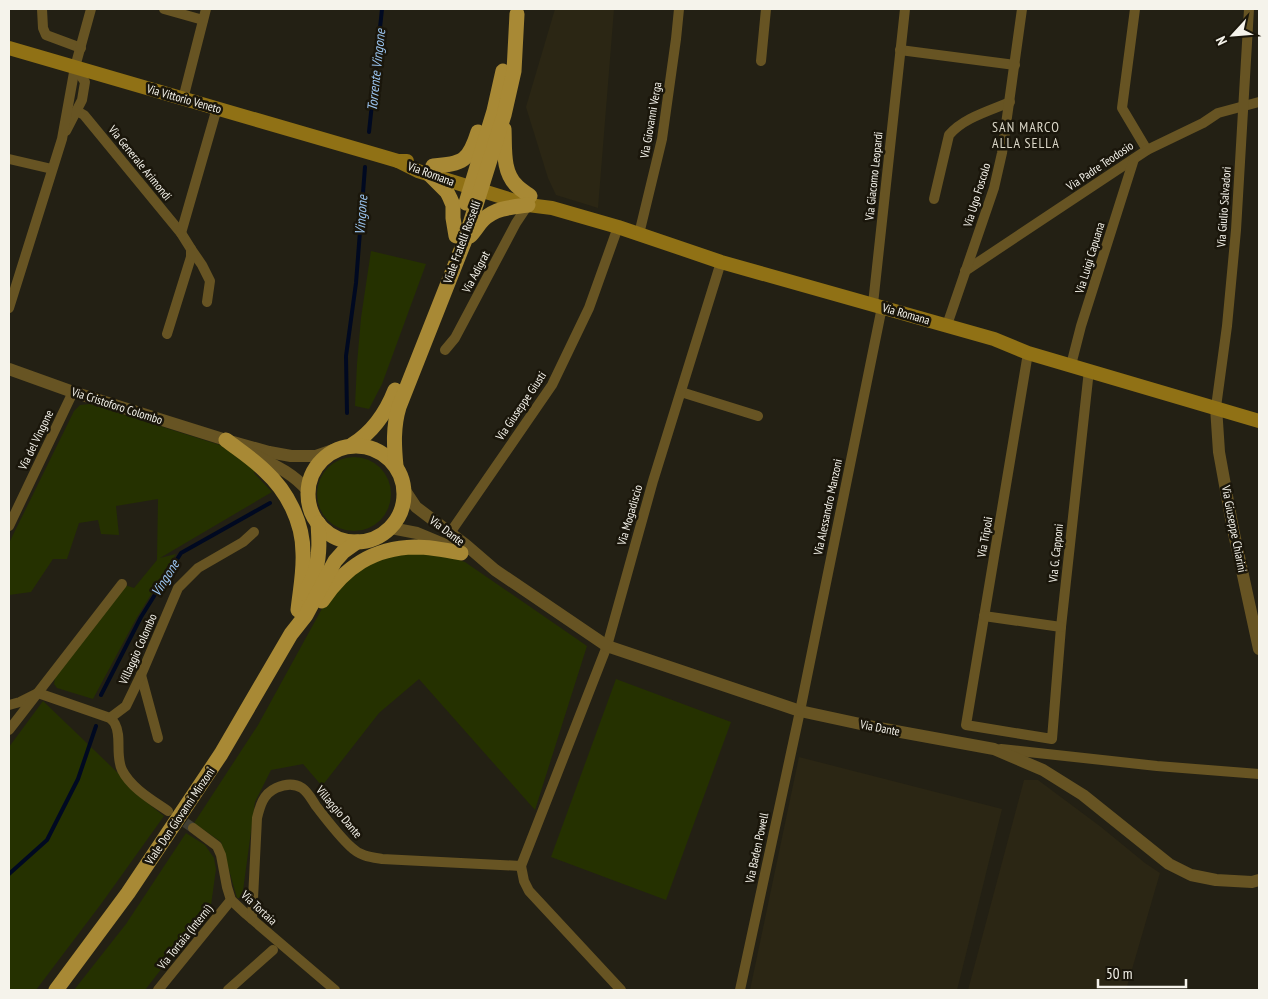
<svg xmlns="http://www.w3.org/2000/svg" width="1268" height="999" font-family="'PT Sans Narrow',sans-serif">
  <rect width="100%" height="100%" fill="#232014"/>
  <g fill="#2b2614">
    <path d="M 555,9 L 614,9 L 598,208 L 556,195 L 548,178 L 526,107 Z"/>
    <path d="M 799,757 L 1002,809 L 957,990 L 750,990 Z"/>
    <path d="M 1024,780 L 1038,780 L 1101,827 L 1145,863 L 1160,873 L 1126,990 L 968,990 Z"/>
  </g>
  <g fill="#253100">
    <path d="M 371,251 L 426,264 L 382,384 L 369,409 L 355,406 L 357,364 L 361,318 Z"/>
    <path d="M 90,404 L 223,446 L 256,468 L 254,473 L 272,492 L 160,558 L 176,554 L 136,619 L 93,699 L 57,688 L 54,684 L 55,678 L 122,584 L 134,588 L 157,560 L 158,499 L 116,506 L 119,535 L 101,534 L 98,520 L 79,523 L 67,559 L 53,559 L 31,592 L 9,595 L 9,543 L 74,411 L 80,405 Z"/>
    <circle cx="354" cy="494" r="37"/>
    <path d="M 403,552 L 444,555 L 465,562 L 587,646 L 535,810 L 419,679 L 379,713 L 322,786 L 303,764 L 271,770 L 255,802 L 242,898 L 237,898 L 221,842 L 194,823 L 258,725 L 325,603 L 362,567 Z"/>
    <path d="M 616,679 L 731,722 L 666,900 L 551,857 Z"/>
    <path d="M 43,701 L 119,774 L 135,793 L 164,816 L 101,904 L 36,990 L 9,990 L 9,747 Z"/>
    <path d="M 186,833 L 205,845 L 214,858 L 216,869 L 211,905 L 145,990 L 74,990 L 126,924 Z"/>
  </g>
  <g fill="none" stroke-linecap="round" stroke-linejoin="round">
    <g stroke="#000921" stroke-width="4">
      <path d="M 369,132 L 382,9"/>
      <path d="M 347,413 L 346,356 L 356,283 L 365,167"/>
      <path d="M 101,695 L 141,617 L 181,553 L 270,503"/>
      <path d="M 9,874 L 47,840 L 78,779 L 96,726"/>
    </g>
    <path stroke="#424034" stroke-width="10" stroke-dasharray="10 5" stroke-linecap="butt" d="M 173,814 L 193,828"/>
    <g stroke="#675423" stroke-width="10">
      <path d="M 42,9 L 43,28 L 46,35 L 81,48"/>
      <path d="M 164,9 L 203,20"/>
      <path d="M 1135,9 L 1122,108 L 1147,150"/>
      <path d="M 900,50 L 1015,65"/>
      <path d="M 761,61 L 766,9"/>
      <path d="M 183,99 L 206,9"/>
      <path d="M 77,111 L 84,115 L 181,233 L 191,249 L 191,257 L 167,334"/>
      <path d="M 66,131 L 82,100 L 85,82 L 75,67"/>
      <path d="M 9,159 L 52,169"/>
      <path d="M 934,199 L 949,135 C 963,118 989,111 1010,102"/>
      <path d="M 181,233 L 217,108"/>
      <path d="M 639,234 L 662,139 L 676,39 L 679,9"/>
      <path d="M 191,249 L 202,265 L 210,281 L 207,302"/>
      <path d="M 965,271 L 1147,150 L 1203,123 L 1218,113 L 1259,102"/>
      <path d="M 873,304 L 905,9"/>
      <path d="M 9,308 L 62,139 L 75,67 L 91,9"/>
      <path d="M 947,325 L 994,188 L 1002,153 L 1022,9"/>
      <path d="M 445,350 L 455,338 L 516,223 L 528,205"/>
      <path d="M 1028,353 L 966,725 L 1052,739 L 1061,627 L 1089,370"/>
      <path d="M 1071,365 L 1081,326 L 1134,159"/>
      <path d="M 681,392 L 758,416"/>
      <path d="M 1216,407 L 1227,326 L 1236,230 L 1249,9"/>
      <path d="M 9,526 L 73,392"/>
      <path d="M 450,533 L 552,385 L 589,308 L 618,227"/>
      <path d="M 984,616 L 1061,627"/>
      <path d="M 141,675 L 158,738"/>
      <path d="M 9,705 L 20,702 L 38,693 L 110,718 C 111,719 115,723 115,724 C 122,737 115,755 122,770 C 131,788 152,800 168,811"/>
      <path d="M 110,718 L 126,706 L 141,675 L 178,588 L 198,568 L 243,542 L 254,532"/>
      <path d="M 9,730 L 122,584"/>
      <path d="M 1001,749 L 1157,766 L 1259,774"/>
      <path d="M 193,828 L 217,846 L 221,855 L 227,887 L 231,900 L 246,914 L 335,990"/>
      <path d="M 521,866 L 524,881 L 529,891 L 621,990"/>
      <path d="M 252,919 L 257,818 C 260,806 263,794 276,788 C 285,784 294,783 302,788 C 308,792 312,800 316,806 C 327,820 338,835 351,847 C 360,856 370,857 382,859 L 521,866 L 607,646 L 653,481 L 721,262"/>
      <path d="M 158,990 L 231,900"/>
      <path d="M 228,990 L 273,950"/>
      <path d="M 740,990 L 800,711 L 882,307"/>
    </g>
    <g stroke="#675423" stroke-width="12">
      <path d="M 9,369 L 73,392 L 226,440 L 269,452 L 291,456 L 316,456 L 339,448"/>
      <path d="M 1216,407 L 1219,452 L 1233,529 L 1259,649"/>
      <path d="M 250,453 C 272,464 292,472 308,491"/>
      <path d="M 404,489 L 416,507 L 466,545 L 495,570 L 607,646 L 800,711 L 879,728 L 994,749 L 1043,770 L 1083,795 L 1169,864 L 1191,875 L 1216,880 L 1252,882 L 1259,880"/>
      <path d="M 391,528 L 417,533 L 453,548"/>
    </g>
    <g stroke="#907115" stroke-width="14">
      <path d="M 9,48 L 381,156 L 398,161 L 407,161"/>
      <path d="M 398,161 L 418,171 L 528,205 L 552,208 L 618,227 L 721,262 L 994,339 L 1028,353 L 1259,421"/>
    </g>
    <g stroke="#a88935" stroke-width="15">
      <path d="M 504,129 C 505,148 502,172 517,186 C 521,190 526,193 530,196"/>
      <path d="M 433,166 C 463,164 469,161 478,132"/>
      <path d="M 430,175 L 447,192 L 450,198 L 453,205 L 453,218 L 456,236"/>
      <path d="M 466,203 L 494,111 L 503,71"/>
      <path d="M 470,236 C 475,231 478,225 483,220 C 495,208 512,207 528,205"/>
      <path d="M 226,440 C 239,450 253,459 265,471 C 287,491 303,522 303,553 C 304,572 300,591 298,610"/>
      <path d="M 352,445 C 373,432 386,413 395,390"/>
      <circle cx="356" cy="494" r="48"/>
      <path d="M 396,466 C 394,446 393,427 399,407 L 465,240 L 504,115 L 514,71 L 517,14"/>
      <path d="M 305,594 C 309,585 314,577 316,568 C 320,553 319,538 318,523"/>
      <path d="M 322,601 C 345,567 373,548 415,547 C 431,547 446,550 461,553"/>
      <path d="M 56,990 L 128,893 L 221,754 L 291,634 L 306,615 L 335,561 L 343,552 L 357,542"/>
    </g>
  </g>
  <g text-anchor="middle" stroke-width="5" stroke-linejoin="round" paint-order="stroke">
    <g font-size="12" fill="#f5f3eb" stroke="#1a160b">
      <text transform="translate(184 99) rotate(16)" y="4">Via Vittorio Veneto</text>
      <text transform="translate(651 120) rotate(-80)" y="4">Via Giovanni Verga</text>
      <text transform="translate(140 163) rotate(51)" y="4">Via Generale Arimondi</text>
      <text transform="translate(1100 166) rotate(-34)" y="4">Via Padre Teodosio</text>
      <text transform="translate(431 174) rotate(20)" y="4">Via Romana</text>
      <text transform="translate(874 176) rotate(-84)" y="4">Via Giacomo Leopardi</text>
      <text transform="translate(977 195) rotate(-73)" y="4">Via Ugo Foscolo</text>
      <text transform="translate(1224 207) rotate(-86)" y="4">Via Giulio Salvadori</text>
      <text transform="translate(462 242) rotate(-70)" y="4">Viale Fratelli Rosselli</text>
      <text transform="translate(1090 258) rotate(-73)" y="4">Via Luigi Capuana</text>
      <text transform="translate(476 272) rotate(-62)" y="4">Via Adigrat</text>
      <text transform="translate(906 314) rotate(16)" y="4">Via Romana</text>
      <text transform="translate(117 406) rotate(18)" y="4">Via Cristoforo Colombo</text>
      <text transform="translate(521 406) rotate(-56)" y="4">Via Giuseppe Giusti</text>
      <text transform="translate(36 440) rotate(-64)" y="4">Via del Vingone</text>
      <text transform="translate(828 507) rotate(-78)" y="4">Via Alessandro Manzoni</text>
      <text transform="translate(630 515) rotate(-74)" y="4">Via Mogadiscio</text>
      <text transform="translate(1234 529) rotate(79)" y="4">Via Giuseppe Chiarini</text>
      <text transform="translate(447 531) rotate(37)" y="4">Via Dante</text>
      <text transform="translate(985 537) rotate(-80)" y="4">Via Tripoli</text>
      <text transform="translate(1056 553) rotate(-84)" y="4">Via G. Capponi</text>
      <text transform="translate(138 649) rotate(-66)" y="4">Villaggio Colombo</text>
      <text transform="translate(880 728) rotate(11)" y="4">Via Dante</text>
      <text transform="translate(339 812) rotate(50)" y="4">Villaggio Dante</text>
      <text transform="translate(180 816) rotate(-56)" y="4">Viale Don Giovanni Minzoni</text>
      <text transform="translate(757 848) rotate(-78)" y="4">Via Baden Powell</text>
      <text transform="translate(259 908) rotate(43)" y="4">Via Tortaia</text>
      <text transform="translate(185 937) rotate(-51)" y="4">Via Tortaia (Interni)</text>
    </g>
    <g font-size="14" font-style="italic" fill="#9bc5f1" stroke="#1a160b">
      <text transform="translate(376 70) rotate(-84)" y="5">Torrente Vingone</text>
      <text transform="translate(361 215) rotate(-86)" y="5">Vingone</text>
      <text transform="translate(165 578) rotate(-58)" y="5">Vingone</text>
    </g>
    <g font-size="14" letter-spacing="1" fill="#dbd7c8" stroke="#1a160b">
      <text x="1026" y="132">SAN MARCO<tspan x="1026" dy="16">ALLA SELLA</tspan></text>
    </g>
  </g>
  <rect width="1268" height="999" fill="none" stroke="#f5f3eb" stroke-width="20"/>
  <g transform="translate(1233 35) rotate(244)" stroke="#1a160b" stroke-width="4" paint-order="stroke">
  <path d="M0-4L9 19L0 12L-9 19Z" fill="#f5f3eb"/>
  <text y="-8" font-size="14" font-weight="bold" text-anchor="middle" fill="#f5f3eb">N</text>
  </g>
  <path d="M1098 979v8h88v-8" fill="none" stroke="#f5f3eb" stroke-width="2.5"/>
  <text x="1106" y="979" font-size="15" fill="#f5f3eb" stroke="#1a160b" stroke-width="4" paint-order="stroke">50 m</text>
</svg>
